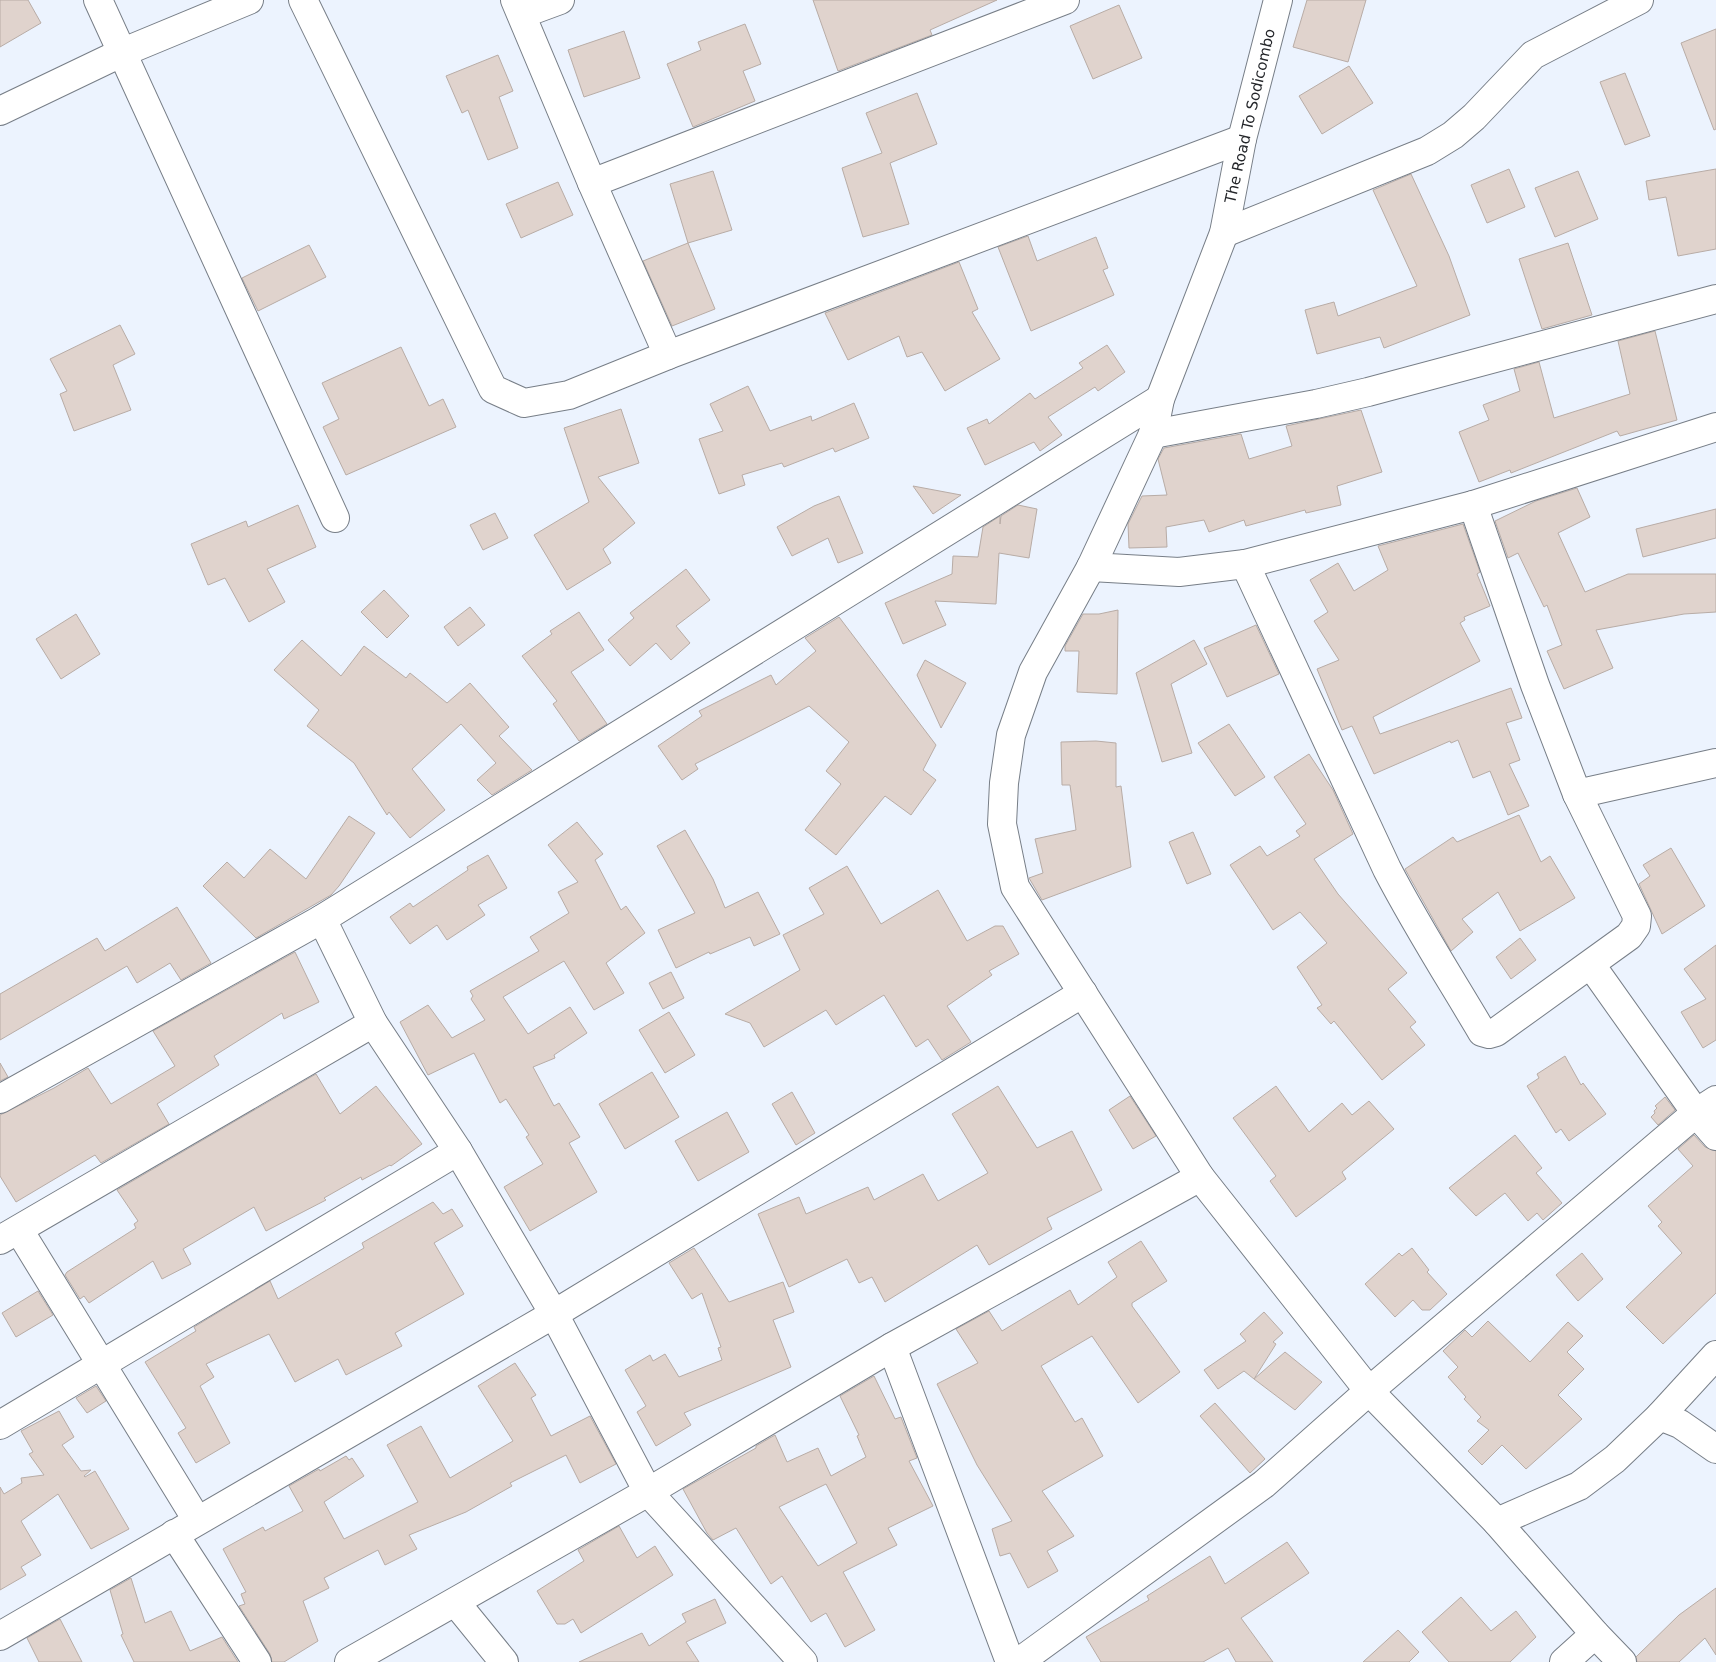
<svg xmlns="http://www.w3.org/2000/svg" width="1716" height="1662" font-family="'DejaVu Sans',sans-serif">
  <rect width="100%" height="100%" fill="#ecf3fe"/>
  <g fill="#e0d3cd" stroke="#b8aca6" fill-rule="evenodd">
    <path d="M 0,0 L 28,0 L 41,23 L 0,47 Z"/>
    <path d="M 813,0 L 997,0 L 930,30 L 932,35 L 838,71 Z"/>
    <path d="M 1307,0 L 1366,0 L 1348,62 L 1293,47 Z"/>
    <path d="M 1119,5 L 1142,58 L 1093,79 L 1070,26 Z"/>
    <path d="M 745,24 L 761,64 L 743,71 L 755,101 L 693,127 L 667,64 L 701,50 L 698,42 Z"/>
    <path d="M 1716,29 L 1716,129 L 1714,130 L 1681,43 Z"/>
    <path d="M 624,31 L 640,78 L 584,97 L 568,50 Z"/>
    <path d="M 498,55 L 513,91 L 499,97 L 518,148 L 488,160 L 468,110 L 462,113 L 446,76 Z"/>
    <path d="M 1349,66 L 1373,103 L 1322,134 L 1299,96 Z"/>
    <path d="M 1625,73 L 1650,136 L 1625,145 L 1600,82 Z"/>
    <path d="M 917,93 L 937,144 L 890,163 L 909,224 L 863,237 L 842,168 L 882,153 L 866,113 Z"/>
    <path d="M 1509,169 L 1525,207 L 1487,223 L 1471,185 Z"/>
    <path d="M 1716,169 L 1716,249 L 1678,256 L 1666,197 L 1649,200 L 1646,181 Z"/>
    <path d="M 713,171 L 732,230 L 688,243 L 670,184 Z"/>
    <path d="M 1578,171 L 1598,219 L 1555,237 L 1535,188 Z"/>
    <path d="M 1411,174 L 1449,256 L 1470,315 L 1384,348 L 1380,337 L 1317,354 L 1305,310 L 1334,302 L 1338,316 L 1417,286 L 1373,190 Z"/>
    <path d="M 558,182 L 573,215 L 521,238 L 506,204 Z"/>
    <path d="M 1028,236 L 1037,261 L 1096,237 L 1108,268 L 1103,270 L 1114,295 L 1031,331 L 998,247 Z"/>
    <path d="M 688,243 L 715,309 L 672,326 L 643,261 Z"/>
    <path d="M 1568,243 L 1592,315 L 1542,329 L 1519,259 Z"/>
    <path d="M 309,245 L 326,277 L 258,311 L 242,278 Z"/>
    <path d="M 959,262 L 978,309 L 972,312 L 1000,359 L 945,391 L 922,352 L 907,357 L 899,336 L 848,360 L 825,313 Z"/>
    <path d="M 120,325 L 135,354 L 113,365 L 131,410 L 74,431 L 60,394 L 67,391 L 50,359 Z"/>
    <path d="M 1655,331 L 1677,420 L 1620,436 L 1617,431 L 1511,473 L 1510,470 L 1479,482 L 1459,432 L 1489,420 L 1483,405 L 1520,391 L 1514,369 L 1539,362 L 1554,418 L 1630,394 L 1618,341 Z"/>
    <path d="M 1107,345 L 1125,372 L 1098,391 L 1095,387 L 1048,417 L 1062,435 L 1040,451 L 1034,442 L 985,465 L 967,428 L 987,419 L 989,424 L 1030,393 L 1035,399 L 1083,368 L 1079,363 Z"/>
    <path d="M 401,347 L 429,406 L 443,399 L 456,427 L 346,475 L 323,427 L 339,419 L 322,383 Z"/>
    <path d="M 748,386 L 770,431 L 811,416 L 812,421 L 854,403 L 869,438 L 835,452 L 833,448 L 784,467 L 782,463 L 742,475 L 745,485 L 719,494 L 699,439 L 723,431 L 710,404 Z"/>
    <path d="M 621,409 L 639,463 L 598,477 L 635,523 L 603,549 L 611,563 L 567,590 L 534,535 L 589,502 L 564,428 Z"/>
    <path d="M 1361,410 L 1382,472 L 1337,486 L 1341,505 L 1306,513 L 1305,510 L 1246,526 L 1244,520 L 1209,532 L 1204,520 L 1166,527 L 1167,547 L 1129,548 L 1128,524 L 1142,496 L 1167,495 L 1158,459 L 1164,448 L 1241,434 L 1249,459 L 1292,446 L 1286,426 Z"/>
    <path d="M 913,486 L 961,495 L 933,514 Z"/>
    <path d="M 1577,488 L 1590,517 L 1558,533 L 1585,592 L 1628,574 L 1716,574 L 1716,612 L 1684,614 L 1596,630 L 1613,668 L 1564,689 L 1547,651 L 1562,645 L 1547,605 L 1544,607 L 1518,553 L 1508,558 L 1495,521 L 1536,501 Z"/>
    <path d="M 839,496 L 863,553 L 838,563 L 828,538 L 792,556 L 777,527 L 814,506 Z"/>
    <path d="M 298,505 L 316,547 L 267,569 L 285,602 L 249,622 L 225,578 L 208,585 L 191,544 L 246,521 L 248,527 Z"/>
    <path d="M 1018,505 L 1037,509 L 1029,558 L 999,553 L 996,604 L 935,601 L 946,625 L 903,644 L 885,603 L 952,574 L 953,556 L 978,557 L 983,527 L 1000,516 L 1000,524 L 1001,516 Z"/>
    <path d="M 1716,509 L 1716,538 L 1643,557 L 1636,529 Z"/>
    <path d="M 495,513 L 508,538 L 483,550 L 470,525 Z"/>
    <path d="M 1463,524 L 1480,572 L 1477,574 L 1490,606 L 1464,617 L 1465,620 L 1460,623 L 1480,661 L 1373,717 L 1380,734 L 1511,688 L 1522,718 L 1506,723 L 1520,760 L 1509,764 L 1529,806 L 1508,815 L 1490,771 L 1473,778 L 1458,740 L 1451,743 L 1450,741 L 1374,774 L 1352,726 L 1342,730 L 1317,669 L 1339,660 L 1314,621 L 1328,612 L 1310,580 L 1338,563 L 1354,591 L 1388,570 L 1378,546 Z"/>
    <path d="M 686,569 L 710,600 L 676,626 L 690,643 L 671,660 L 656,643 L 630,666 L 608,640 L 634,618 L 630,613 Z"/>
    <path d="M 384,590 L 409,616 L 387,638 L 361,612 Z"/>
    <path d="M 470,607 L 485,625 L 458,646 L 444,627 Z"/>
    <path d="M 1118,610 L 1117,694 L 1077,692 L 1079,651 L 1065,651 L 1065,646 L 1083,614 L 1099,614 Z"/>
    <path d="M 579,612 L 604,650 L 571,672 L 607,724 L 579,741 L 553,704 L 557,701 L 522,656 L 552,634 L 550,631 Z"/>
    <path d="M 76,614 L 100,654 L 61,679 L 36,639 Z"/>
    <path d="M 839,617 L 936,745 L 923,770 L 936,780 L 911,815 L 885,796 L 836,855 L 805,830 L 841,784 L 826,771 L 849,742 L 809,706 L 695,764 L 698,769 L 682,780 L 658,746 L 702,716 L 699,711 L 771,675 L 776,685 L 816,651 L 805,638 Z"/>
    <path d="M 1256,625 L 1279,674 L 1227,697 L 1204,648 Z"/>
    <path d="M 302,640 L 341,676 L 364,646 L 406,678 L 410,673 L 447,703 L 470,683 L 509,727 L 499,736 L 532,770 L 492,795 L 477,780 L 496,763 L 461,724 L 412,769 L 445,810 L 410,838 L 389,812 L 387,815 L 354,763 L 307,726 L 319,710 L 274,670 Z"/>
    <path d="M 1194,640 L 1207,664 L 1171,684 L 1192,753 L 1162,762 L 1136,673 Z"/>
    <path d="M 925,660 L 966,683 L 941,728 L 917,675 Z"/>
    <path d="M 1229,724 L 1265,777 L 1235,796 L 1198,743 Z"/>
    <path d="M 1096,741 L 1116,743 L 1116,787 L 1121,786 L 1131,867 L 1042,900 L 1029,878 L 1043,873 L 1035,839 L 1076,830 L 1070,785 L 1062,785 L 1061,742 Z"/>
    <path d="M 1309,754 L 1333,790 L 1353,834 L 1314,859 L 1338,894 L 1407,973 L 1388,989 L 1416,1022 L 1410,1027 L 1425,1045 L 1382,1080 L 1334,1021 L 1331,1024 L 1317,1008 L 1322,1005 L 1297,967 L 1327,943 L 1300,912 L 1273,930 L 1230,865 L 1260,846 L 1267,856 L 1300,836 L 1296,831 L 1306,824 L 1274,777 Z"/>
    <path d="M 1519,815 L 1541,862 L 1550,856 L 1575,898 L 1520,931 L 1498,892 L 1462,919 L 1473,932 L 1451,951 L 1405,869 L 1453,837 L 1457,842 Z"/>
    <path d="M 349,816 L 375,833 L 339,886 L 331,895 L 256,938 L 203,886 L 227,862 L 244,878 L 270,849 L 306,879 Z"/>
    <path d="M 577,822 L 603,854 L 595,860 L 621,910 L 626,906 L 645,933 L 606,963 L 624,993 L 594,1010 L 564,961 L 503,997 L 528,1034 L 570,1007 L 587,1033 L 554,1055 L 555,1058 L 533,1067 L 554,1106 L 559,1103 L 580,1137 L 569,1143 L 597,1192 L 530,1231 L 504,1187 L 543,1164 L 526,1137 L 529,1135 L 506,1099 L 500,1103 L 474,1053 L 428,1075 L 400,1022 L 428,1005 L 452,1038 L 485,1020 L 471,999 L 473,996 L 470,991 L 539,951 L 530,937 L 569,913 L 558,892 L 578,882 L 548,845 Z"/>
    <path d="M 685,830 L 713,879 L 725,908 L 758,892 L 780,934 L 754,946 L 750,937 L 710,954 L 709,952 L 676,968 L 658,930 L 695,913 L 657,846 Z"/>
    <path d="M 1193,832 L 1211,874 L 1187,884 L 1169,842 Z"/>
    <path d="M 1671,848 L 1705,906 L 1662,934 L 1639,884 L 1650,876 L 1643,865 Z"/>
    <path d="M 488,855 L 507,888 L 478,905 L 485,915 L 447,940 L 437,925 L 410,944 L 390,917 L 410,903 L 413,907 L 468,870 L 467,867 Z"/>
    <path d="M 847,866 L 881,924 L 938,890 L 967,941 L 995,926 L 1003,926 L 1019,954 L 989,971 L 992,975 L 947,1006 L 971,1042 L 942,1060 L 928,1039 L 916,1047 L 884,995 L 836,1025 L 826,1010 L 764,1047 L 750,1023 L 725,1014 L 800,970 L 783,935 L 824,914 L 809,888 Z"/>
    <path d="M 177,907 L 211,963 L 181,980 L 170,963 L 137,983 L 127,966 L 0,1040 L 0,994 L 97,938 L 105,951 Z"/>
    <path d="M 1520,938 L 1536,960 L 1511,979 L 1496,957 Z"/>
    <path d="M 1716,945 L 1716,1040 L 1703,1048 L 1681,1012 L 1706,999 L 1684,969 Z"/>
    <path d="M 295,952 L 319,1002 L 284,1019 L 282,1013 L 214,1056 L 219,1065 L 157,1104 L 169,1124 L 101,1163 L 95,1155 L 16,1202 L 0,1176 L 0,1115 L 54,1088 L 88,1068 L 111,1104 L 175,1066 L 153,1031 Z"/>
    <path d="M 671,972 L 684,998 L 663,1009 L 649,983 Z"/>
    <path d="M 669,1012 L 695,1055 L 665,1073 L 639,1030 Z"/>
    <path d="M 1565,1056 L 1581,1085 L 1583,1083 L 1606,1114 L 1569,1141 L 1561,1129 L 1556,1133 L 1527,1086 L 1539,1078 L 1537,1074 Z"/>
    <path d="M 0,1063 L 8,1077 L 0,1081 Z"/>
    <path d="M 652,1072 L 679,1117 L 625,1149 L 599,1104 Z"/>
    <path d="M 316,1074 L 340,1114 L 376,1086 L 422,1144 L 391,1166 L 390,1165 L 362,1180 L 361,1177 L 324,1198 L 326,1200 L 266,1231 L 254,1207 L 183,1249 L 191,1264 L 162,1279 L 153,1261 L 89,1303 L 84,1296 L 80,1299 L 65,1275 L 67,1272 L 136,1228 L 134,1224 L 138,1221 L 117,1190 Z"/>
    <path d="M 998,1086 L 1037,1148 L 1072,1131 L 1102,1190 L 1047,1218 L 1052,1229 L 989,1265 L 977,1245 L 885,1302 L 872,1277 L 859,1283 L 847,1259 L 789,1287 L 758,1214 L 799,1197 L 806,1214 L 868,1187 L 874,1200 L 923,1174 L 938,1201 L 988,1173 L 952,1114 Z"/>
    <path d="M 1276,1086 L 1309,1132 L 1342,1103 L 1352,1115 L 1369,1101 L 1394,1129 L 1342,1172 L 1346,1179 L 1296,1217 L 1270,1181 L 1276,1176 L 1233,1118 Z"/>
    <path d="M 792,1092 L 815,1133 L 796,1145 L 772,1104 Z"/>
    <path d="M 1130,1096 L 1156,1136 L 1133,1149 L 1109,1110 Z"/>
    <path d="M 1665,1097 L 1675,1110 L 1658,1125 L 1651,1117 L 1655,1113 L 1654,1111 L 1657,1108 L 1655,1106 Z"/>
    <path d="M 727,1112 L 749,1152 L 698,1181 L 675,1141 Z"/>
    <path d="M 1515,1135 L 1542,1168 L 1536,1173 L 1562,1203 L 1543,1220 L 1537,1213 L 1528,1221 L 1505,1193 L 1476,1216 L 1449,1188 Z"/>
    <path d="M 1694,1135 L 1705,1147 L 1716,1151 L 1716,1293 L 1663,1344 L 1626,1307 L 1682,1253 L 1658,1226 L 1662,1222 L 1648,1206 L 1693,1166 L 1678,1149 Z"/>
    <path d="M 433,1202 L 443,1214 L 452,1209 L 463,1226 L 434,1243 L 464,1294 L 395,1333 L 402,1346 L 346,1375 L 338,1359 L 295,1382 L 269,1334 L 206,1364 L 214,1377 L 200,1386 L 230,1443 L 196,1463 L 178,1433 L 186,1428 L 145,1362 L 196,1331 L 194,1327 L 270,1281 L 278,1299 L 364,1248 L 362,1243 Z"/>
    <path d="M 1141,1241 L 1167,1281 L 1132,1303 L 1132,1306 L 1180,1372 L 1138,1403 L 1092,1336 L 1041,1366 L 1075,1422 L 1082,1418 L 1103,1456 L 1042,1491 L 1074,1536 L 1047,1551 L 1058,1571 L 1028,1588 L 1010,1553 L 1000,1556 L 992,1529 L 1012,1521 L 977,1465 L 937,1384 L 978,1363 L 956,1329 L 989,1311 L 1002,1331 L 1070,1290 L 1078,1305 L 1117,1277 L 1108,1262 Z"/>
    <path d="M 694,1248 L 729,1302 L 783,1282 L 794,1312 L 773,1320 L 791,1367 L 684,1413 L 691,1425 L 656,1446 L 637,1412 L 646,1406 L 625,1370 L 650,1355 L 653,1361 L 665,1354 L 679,1377 L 722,1360 L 718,1348 L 721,1347 L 702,1293 L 692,1299 L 669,1263 Z"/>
    <path d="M 1412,1248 L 1429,1270 L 1427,1272 L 1447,1294 L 1430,1310 L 1422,1310 L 1413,1300 L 1395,1317 L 1365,1284 L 1399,1253 L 1402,1256 Z"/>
    <path d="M 1582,1253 L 1603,1279 L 1578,1301 L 1556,1275 Z"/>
    <path d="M 38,1291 L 53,1315 L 16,1337 L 2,1313 Z"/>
    <path d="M 1264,1312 L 1283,1333 L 1273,1342 L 1276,1344 L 1254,1379 L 1244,1371 L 1218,1389 L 1204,1370 L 1246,1341 L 1240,1334 Z"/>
    <path d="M 1488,1321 L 1530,1362 L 1568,1322 L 1583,1336 L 1567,1352 L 1584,1369 L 1558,1395 L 1582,1419 L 1526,1469 L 1502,1445 L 1482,1465 L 1468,1451 L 1489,1430 L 1477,1421 L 1481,1417 L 1464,1399 L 1466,1397 L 1448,1377 L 1458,1367 L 1443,1351 L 1465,1330 L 1472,1337 Z"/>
    <path d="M 1285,1352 L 1322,1382 L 1295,1410 L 1254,1379 Z"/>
    <path d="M 515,1363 L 536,1395 L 531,1398 L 551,1436 L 590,1416 L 616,1464 L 580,1483 L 566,1455 L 510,1483 L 512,1486 L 466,1512 L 409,1535 L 417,1549 L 385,1565 L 378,1550 L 324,1578 L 329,1588 L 303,1601 L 318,1641 L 284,1662 L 272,1662 L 270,1654 L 239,1606 L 245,1604 L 241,1594 L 246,1592 L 223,1549 L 263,1527 L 265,1531 L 303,1511 L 289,1486 L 319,1469 L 320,1471 L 346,1456 L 349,1460 L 352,1458 L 364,1476 L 324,1502 L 344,1539 L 418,1502 L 387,1445 L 421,1426 L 450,1478 L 513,1441 L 478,1386 Z"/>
    <path d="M 874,1376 L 895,1419 L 901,1417 L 917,1458 L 909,1461 L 933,1506 L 888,1528 L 897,1545 L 843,1572 L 875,1630 L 845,1647 L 826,1613 L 811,1622 L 782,1576 L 771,1584 L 736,1528 L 713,1540 L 707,1533 L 683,1489 L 756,1448 L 756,1446 L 775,1435 L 787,1462 L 818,1448 L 831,1476 L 866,1457 L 857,1436 L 859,1435 L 840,1396 ZM 826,1484 L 857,1543 L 818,1566 L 779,1507 Z"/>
    <path d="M 96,1386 L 106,1401 L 87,1413 L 76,1398 Z"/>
    <path d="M 1215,1403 L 1265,1459 L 1250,1473 L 1200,1416 Z"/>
    <path d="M 59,1411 L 74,1437 L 62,1445 L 81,1471 L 91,1470 L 84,1476 L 85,1477 L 95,1471 L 129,1529 L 91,1549 L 58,1494 L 21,1521 L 41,1555 L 21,1567 L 26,1575 L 0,1590 L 0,1487 L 4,1494 L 22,1483 L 21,1478 L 44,1475 L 29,1454 L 33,1452 L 21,1431 Z"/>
    <path d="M 619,1526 L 637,1558 L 655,1546 L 673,1575 L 581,1633 L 573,1619 L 565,1624 L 557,1624 L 537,1591 L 584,1561 L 578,1550 Z"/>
    <path d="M 1287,1542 L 1309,1573 L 1241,1618 L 1273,1662 L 1236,1662 L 1228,1648 L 1203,1662 L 1101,1662 L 1086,1637 L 1149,1600 L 1147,1596 L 1210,1556 L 1225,1584 Z"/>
    <path d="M 131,1578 L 145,1623 L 171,1611 L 190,1651 L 222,1637 L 238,1662 L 134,1662 L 121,1635 L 123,1634 L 110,1590 Z"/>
    <path d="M 1716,1588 L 1716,1655 L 1705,1638 L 1679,1662 L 1637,1662 L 1636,1657 L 1679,1615 Z"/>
    <path d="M 1461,1597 L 1491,1631 L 1516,1611 L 1536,1637 L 1510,1662 L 1449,1662 L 1422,1632 Z"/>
    <path d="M 715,1599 L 726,1623 L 686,1642 L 699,1662 L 579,1662 L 642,1633 L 649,1646 L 686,1622 L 682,1614 Z"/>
    <path d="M 60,1619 L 82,1662 L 39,1662 L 27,1638 Z"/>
    <path d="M 1398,1630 L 1419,1652 L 1409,1662 L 1363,1662 Z"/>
  </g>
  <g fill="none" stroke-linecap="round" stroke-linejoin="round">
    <g stroke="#777e87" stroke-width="30">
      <g id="street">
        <path d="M 98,0 L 335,518"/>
        <path d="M 303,0 L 493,389 L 524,403 L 569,395 L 668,355 L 1242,139"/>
        <path d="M 515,0 L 592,183 L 668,355"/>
        <path d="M 522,14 L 560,0"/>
        <path d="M 0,111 L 121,53 L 249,0"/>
        <path d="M 592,183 L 1065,0"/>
        <path d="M 1224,233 L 1427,151 L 1453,135 L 1474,117 L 1533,55 L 1639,0"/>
        <path d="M 1153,434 L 1316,404 L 1368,392 L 1716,299"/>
        <path d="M 1245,564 L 1387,869 C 1416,925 1450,978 1482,1032 L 1489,1034 L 1496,1032 L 1629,936 L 1636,926 L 1637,916 L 1577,794 L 1535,685 L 1473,505"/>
        <path d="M 1091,567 L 1179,572 L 1245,564 L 1473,505 L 1716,427"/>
        <path d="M 1577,794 L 1716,763"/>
        <path d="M 1591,965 L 1696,1113 L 1716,1136"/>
        <path d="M 0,1099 L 322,919"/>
        <path d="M 19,1230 L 197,1520"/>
        <path d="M 0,1240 L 373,1023"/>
        <path d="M 892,1347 L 1010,1662"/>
        <path d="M 1660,1416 L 1716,1355"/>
        <path d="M 0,1425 L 458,1151"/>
        <path d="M 1497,1522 L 1579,1486 L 1615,1459 L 1660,1416 L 1680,1424 L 1716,1449"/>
        <path d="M 174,1534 L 257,1662"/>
        <path d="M 456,1603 L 504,1662"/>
        <path d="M 0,1636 L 554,1314 L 1083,993"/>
        <path d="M 349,1662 L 648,1492 L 892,1347 L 1200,1177"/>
        <path d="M 803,1662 L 648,1492 L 554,1314 L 458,1151 L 373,1023 L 322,919 L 1160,399"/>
        <path d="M 1019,1662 L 1264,1484 L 1369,1391 L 1696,1113 L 1716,1100"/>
        <path d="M 1564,1662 L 1595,1634"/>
      </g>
    </g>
    <g stroke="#777e87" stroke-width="30">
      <path id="secondary" d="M 1278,0 L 1242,139 L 1224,233 L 1160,399 L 1153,434 L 1091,567 L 1033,672 L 1011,735 L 1004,783 L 1002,824 L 1015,887 L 1200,1177 L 1369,1391 L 1497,1522 L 1595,1634 L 1622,1662"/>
    </g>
    <use href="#street" stroke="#fff" stroke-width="28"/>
    <use href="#secondary" stroke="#fff" stroke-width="28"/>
  </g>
  <g text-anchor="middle" stroke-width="4.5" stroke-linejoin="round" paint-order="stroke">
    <g font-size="15" fill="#24262a" stroke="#fff">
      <text transform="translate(1250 116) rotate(-77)" y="5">The Road To Sodicombo</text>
    </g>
  </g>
</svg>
